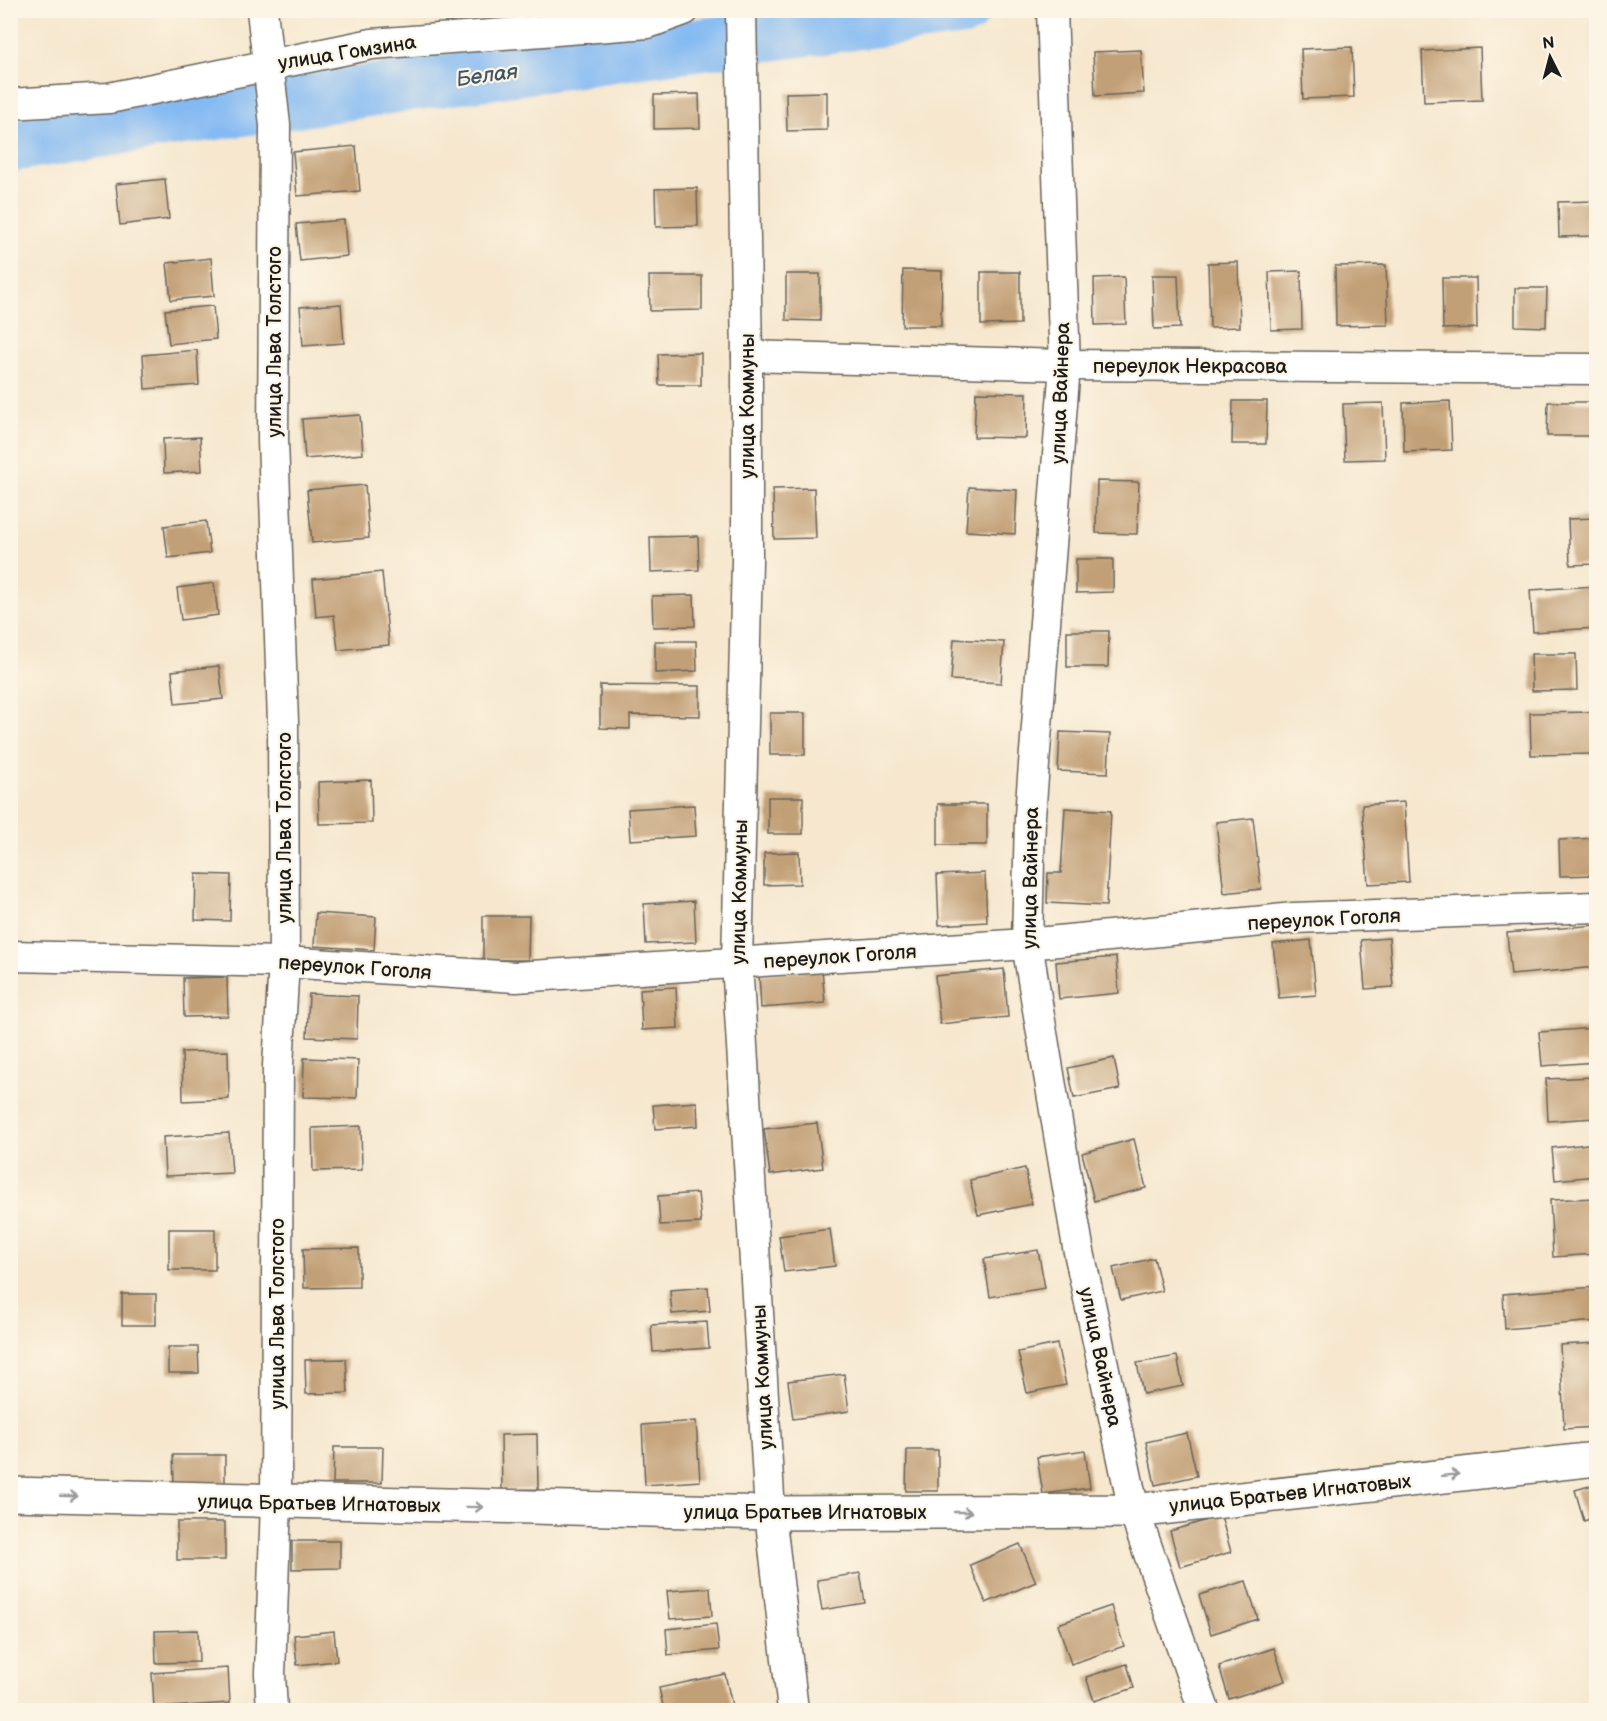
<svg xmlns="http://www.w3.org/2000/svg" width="1607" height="1721" font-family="'Balsamiq Sans',sans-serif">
  <rect width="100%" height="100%" fill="#fcf5e5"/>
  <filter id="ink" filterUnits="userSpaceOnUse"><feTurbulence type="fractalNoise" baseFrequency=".0167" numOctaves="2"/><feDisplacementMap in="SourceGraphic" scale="12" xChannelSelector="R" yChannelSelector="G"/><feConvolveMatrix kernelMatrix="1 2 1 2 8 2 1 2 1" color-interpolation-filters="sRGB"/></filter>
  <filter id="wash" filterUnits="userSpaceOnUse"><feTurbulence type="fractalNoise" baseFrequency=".008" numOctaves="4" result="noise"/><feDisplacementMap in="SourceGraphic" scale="24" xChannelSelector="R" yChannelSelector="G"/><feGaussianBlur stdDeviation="1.35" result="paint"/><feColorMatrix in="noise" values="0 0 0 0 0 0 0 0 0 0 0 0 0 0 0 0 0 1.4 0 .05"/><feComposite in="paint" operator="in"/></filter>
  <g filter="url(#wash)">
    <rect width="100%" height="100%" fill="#f6e7ce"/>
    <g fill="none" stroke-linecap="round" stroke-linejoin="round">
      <path stroke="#84baf3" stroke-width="52" d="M 10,146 C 328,95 645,50 964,10"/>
    </g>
    <g id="blocks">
      <g fill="#c2a077">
        <path d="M 1352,47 L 1354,97 L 1303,99 L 1301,49 Z"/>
        <path d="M 1480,48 L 1482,100 L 1424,102 L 1422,51 Z"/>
        <path d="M 1141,50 L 1144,93 L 1095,96 L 1093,52 Z"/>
        <path d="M 827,92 L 827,130 L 787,131 L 786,93 Z"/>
        <path d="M 699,94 L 700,128 L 654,129 L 654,95 Z"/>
        <path d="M 356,146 L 360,191 L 297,196 L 293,152 Z"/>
        <path d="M 165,179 L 169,219 L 120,225 L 116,184 Z"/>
        <path d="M 697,188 L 698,226 L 656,227 L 655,189 Z"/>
        <path d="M 1596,201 L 1596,236 L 1559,237 L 1558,202 Z"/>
        <path d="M 344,220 L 347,256 L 300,261 L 296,224 Z"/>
        <path d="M 211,258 L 214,296 L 171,300 L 167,263 Z"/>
        <path d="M 1238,262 L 1240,327 L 1210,328 L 1208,263 Z"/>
        <path d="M 1386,265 L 1388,325 L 1336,326 L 1335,266 Z"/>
        <path d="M 903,270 L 942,271 L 941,326 L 902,326 Z"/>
        <path d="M 1301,271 L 1302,329 L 1271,330 L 1269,272 Z"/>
        <path d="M 981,272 L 1020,272 L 1020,324 L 981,325 Z"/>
        <path d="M 786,274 L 820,274 L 820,321 L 786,320 Z"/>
        <path d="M 1152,275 L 1178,275 L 1180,328 L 1154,329 Z"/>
        <path d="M 649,276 L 702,276 L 702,310 L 650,311 Z"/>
        <path d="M 1124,277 L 1126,324 L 1095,325 L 1094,278 Z"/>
        <path d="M 1442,278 L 1476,278 L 1477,328 L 1443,329 Z"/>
        <path d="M 1515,288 L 1547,288 L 1546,327 L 1515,326 Z"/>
        <path d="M 341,304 L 344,343 L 303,346 L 300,307 Z"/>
        <path d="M 213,306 L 216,339 L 169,344 L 165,310 Z"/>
        <path d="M 197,350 L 199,385 L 145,389 L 143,355 Z"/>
        <path d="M 701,353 L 701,385 L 659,385 L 658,354 Z"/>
        <path d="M 976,392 L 1027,393 L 1026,438 L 974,437 Z"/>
        <path d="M 1233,401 L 1267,401 L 1266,444 L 1232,444 Z"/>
        <path d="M 1450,401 L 1452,450 L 1404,452 L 1403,403 Z"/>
        <path d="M 1548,402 L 1596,402 L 1596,436 L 1547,436 Z"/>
        <path d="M 1383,403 L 1385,459 L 1345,460 L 1343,404 Z"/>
        <path d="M 360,415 L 363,454 L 305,459 L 302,419 Z"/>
        <path d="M 200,437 L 202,471 L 164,473 L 163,439 Z"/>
        <path d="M 1097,481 L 1139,482 L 1137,534 L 1096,533 Z"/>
        <path d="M 365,485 L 369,538 L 312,543 L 307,490 Z"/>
        <path d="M 969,487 L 1017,490 L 1015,534 L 966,531 Z"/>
        <path d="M 814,488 L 816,538 L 774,539 L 773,489 Z"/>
        <path d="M 1596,518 L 1596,564 L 1570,565 L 1568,519 Z"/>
        <path d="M 206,521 L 210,553 L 168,558 L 164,526 Z"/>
        <path d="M 698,536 L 699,570 L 651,572 L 650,537 Z"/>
        <path d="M 1076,559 L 1113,559 L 1113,592 L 1076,593 Z"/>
        <path d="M 382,572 L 389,645 L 338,650 L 334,615 L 316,617 L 313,579 Z"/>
        <path d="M 214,583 L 218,615 L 181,620 L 177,588 Z"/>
        <path d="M 1596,586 L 1596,628 L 1533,632 L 1530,590 Z"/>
        <path d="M 694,595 L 695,626 L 653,627 L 652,596 Z"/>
        <path d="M 1067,631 L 1109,631 L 1108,667 L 1067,667 Z"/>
        <path d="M 954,639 L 1004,642 L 1001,683 L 951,680 Z"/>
        <path d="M 655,641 L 696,641 L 697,671 L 655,673 Z"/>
        <path d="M 1531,654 L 1576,654 L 1577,690 L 1532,691 Z"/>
        <path d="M 219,666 L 223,699 L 175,704 L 172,671 Z"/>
        <path d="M 600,685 L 700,686 L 700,716 L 630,715 L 630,729 L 600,728 Z"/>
        <path d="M 1596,712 L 1596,754 L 1531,755 L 1530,713 Z"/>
        <rect x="770" y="713" width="35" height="42"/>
        <path d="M 1060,732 L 1110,734 L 1108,773 L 1058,771 Z"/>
        <path d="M 371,780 L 372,823 L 319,824 L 318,782 Z"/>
        <rect x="768" y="797" width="35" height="37"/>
        <path d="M 1404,802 L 1409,882 L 1368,884 L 1362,805 Z"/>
        <rect x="938" y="804" width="49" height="41"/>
        <path d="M 694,805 L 696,836 L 630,840 L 628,809 Z"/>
        <path d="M 1065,808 L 1111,811 L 1106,906 L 1047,903 L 1048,873 L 1061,873 Z"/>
        <path d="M 1253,818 L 1261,889 L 1224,893 L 1216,822 Z"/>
        <path d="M 1596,838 L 1596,875 L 1560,876 L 1559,840 Z"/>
        <path d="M 799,852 L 800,884 L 764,885 L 764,853 Z"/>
        <path d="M 985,873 L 987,922 L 939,925 L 937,875 Z"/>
        <path d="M 196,874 L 231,875 L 230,921 L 195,920 Z"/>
        <path d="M 694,901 L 696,942 L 646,944 L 644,904 Z"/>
        <path d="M 316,913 L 376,917 L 374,950 L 314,946 Z"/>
        <path d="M 483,916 L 529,916 L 528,960 L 483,960 Z"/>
        <path d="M 1596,925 L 1596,967 L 1511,975 L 1507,933 Z"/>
        <path d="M 1389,938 L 1393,987 L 1365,989 L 1361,940 Z"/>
        <path d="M 1311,940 L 1316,995 L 1279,998 L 1273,944 Z"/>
        <path d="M 1116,957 L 1119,993 L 1059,999 L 1056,962 Z"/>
        <path d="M 822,969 L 825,1003 L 761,1008 L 759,974 Z"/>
        <path d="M 1004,969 L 1008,1017 L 940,1024 L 935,976 Z"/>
        <path d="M 227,977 L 228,1016 L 184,1017 L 183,978 Z"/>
        <path d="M 676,987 L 678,1028 L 642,1030 L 640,989 Z"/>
        <path d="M 309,994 L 358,996 L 357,1039 L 307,1037 Z"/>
        <path d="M 1596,1028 L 1596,1062 L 1542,1066 L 1539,1032 Z"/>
        <path d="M 228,1051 L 229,1099 L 183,1101 L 182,1052 Z"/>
        <path d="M 304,1058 L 358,1060 L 357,1098 L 303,1097 Z"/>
        <path d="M 1114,1058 L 1120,1089 L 1074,1098 L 1068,1068 Z"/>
        <path d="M 1596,1077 L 1596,1118 L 1548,1121 L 1546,1079 Z"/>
        <path d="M 697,1102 L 698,1126 L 655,1129 L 653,1105 Z"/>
        <path d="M 817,1123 L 823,1168 L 770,1175 L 764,1129 Z"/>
        <path d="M 361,1126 L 362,1170 L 313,1171 L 312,1128 Z"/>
        <path d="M 229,1133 L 232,1173 L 165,1176 L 163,1137 Z"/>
        <path d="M 1134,1139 L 1146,1188 L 1094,1201 L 1082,1153 Z"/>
        <path d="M 1596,1143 L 1596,1176 L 1555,1180 L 1552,1148 Z"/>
        <path d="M 1025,1168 L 1032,1204 L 978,1215 L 970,1180 Z"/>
        <path d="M 698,1193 L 701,1223 L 660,1225 L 658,1196 Z"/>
        <path d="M 1596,1198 L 1596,1254 L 1553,1257 L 1550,1200 Z"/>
        <rect x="169" y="1229" width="46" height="41"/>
        <path d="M 830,1229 L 835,1266 L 784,1272 L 779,1236 Z"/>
        <path d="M 359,1248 L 359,1287 L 304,1288 L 303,1249 Z"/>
        <path d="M 1038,1250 L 1045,1288 L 990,1297 L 984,1259 Z"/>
        <path d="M 1154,1258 L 1162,1291 L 1121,1300 L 1113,1268 Z"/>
        <path d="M 708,1287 L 710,1311 L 672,1314 L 670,1290 Z"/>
        <path d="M 1596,1287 L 1596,1321 L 1505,1329 L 1503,1294 Z"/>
        <rect x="122" y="1294" width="34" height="31"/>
        <path d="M 707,1322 L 709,1348 L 653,1352 L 651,1325 Z"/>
        <path d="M 1596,1343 L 1596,1427 L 1564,1429 L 1560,1345 Z"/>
        <path d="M 1057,1344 L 1066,1385 L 1027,1393 L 1018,1352 Z"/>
        <path d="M 168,1347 L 198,1347 L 199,1373 L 168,1373 Z"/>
        <path d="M 1177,1356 L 1183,1386 L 1143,1394 L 1137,1363 Z"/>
        <path d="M 346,1359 L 348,1393 L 306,1394 L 305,1360 Z"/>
        <path d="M 844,1374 L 849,1411 L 793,1419 L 788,1381 Z"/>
        <path d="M 696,1421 L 700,1481 L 645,1485 L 642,1425 Z"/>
        <path d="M 1187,1433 L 1197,1476 L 1155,1485 L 1146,1442 Z"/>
        <path d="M 537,1434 L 538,1489 L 502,1490 L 501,1435 Z"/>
        <path d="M 334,1447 L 383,1447 L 382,1483 L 333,1483 Z"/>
        <path d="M 907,1450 L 938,1450 L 938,1491 L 906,1491 Z"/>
        <path d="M 1085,1450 L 1090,1488 L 1043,1494 L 1037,1457 Z"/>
        <path d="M 173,1455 L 225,1455 L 225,1484 L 174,1485 Z"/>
        <path d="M 1596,1484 L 1596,1517 L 1584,1521 L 1575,1490 Z"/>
        <path d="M 1221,1516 L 1231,1552 L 1180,1567 L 1170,1531 Z"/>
        <rect x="177" y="1522" width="48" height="38"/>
        <path d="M 292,1541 L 340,1541 L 340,1568 L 292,1569 Z"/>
        <path d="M 1020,1544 L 1036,1582 L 986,1603 L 970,1565 Z"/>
        <path d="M 860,1573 L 865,1603 L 822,1610 L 817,1580 Z"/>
        <path d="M 1246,1581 L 1258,1619 L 1211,1634 L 1199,1595 Z"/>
        <path d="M 710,1588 L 712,1616 L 670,1619 L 667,1591 Z"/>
        <path d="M 1111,1606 L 1124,1646 L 1071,1664 L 1058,1624 Z"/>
        <path d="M 716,1624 L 719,1650 L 668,1655 L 666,1629 Z"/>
        <path d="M 198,1630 L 199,1662 L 156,1663 L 155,1631 Z"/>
        <path d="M 334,1631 L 337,1661 L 297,1665 L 294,1635 Z"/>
        <path d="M 1274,1648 L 1285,1681 L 1229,1699 L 1219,1666 Z"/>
        <path d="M 1127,1664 L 1134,1688 L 1094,1701 L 1086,1677 Z"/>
        <path d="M 228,1668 L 230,1703 L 154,1708 L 152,1673 Z"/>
        <path d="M 725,1674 L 733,1710 L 664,1710 L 659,1688 Z"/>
        <path d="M 345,1706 L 345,1710 L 303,1710 L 303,1709 Z"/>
      </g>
    </g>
  </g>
  <g filter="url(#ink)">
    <use href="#blocks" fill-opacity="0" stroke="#68635a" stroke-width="1.5"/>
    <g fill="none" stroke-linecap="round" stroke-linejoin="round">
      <g stroke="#68635a" stroke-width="33">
        <g id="street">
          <path d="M 262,10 L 275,125 L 273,440 L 283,722 L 284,962 L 278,1066 L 276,1502 L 270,1674 L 272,1710"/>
          <path d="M 741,10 L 747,356 L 747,561 L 737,962 L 770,1513 L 793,1710"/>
          <path d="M 1052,10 L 1065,365 L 1030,816 L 1027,944 L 1078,1247 L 1134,1511 L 1204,1710"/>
          <path d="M 10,104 L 109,98 L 372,44 L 648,23 L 684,10"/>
          <path d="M 747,356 L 1065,365 L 1596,369"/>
          <path d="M 10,956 L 284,962 L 516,977 L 1027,944 L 1294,918 L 1596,907"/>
        </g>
      </g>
      <g stroke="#68635a" stroke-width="36">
        <path id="secondary" d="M 10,1494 L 770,1513 L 1134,1511 L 1596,1459"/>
      </g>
      <use href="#street" stroke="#fff" stroke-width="30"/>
      <use href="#secondary" stroke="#fff" stroke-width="33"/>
    </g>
    <defs><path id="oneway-shaft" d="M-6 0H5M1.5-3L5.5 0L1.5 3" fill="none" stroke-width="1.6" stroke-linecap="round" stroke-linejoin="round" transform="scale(1.5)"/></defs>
    <g stroke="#999">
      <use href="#oneway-shaft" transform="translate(1450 1475) rotate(-6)"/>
      <use href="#oneway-shaft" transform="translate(69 1496) rotate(2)"/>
      <use href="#oneway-shaft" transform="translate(474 1507) rotate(1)"/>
      <use href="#oneway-shaft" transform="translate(963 1512)"/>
    </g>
  </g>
  <g text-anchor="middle" stroke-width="4.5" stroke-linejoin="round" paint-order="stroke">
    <g font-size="20" fill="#1c1c1c" stroke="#fcf5e5">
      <text transform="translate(347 52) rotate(-9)" y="7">улица Гомзина</text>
      <text transform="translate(274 342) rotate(-90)" y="7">улица Льва Толстого</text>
      <text x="1190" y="373">переулок Некрасова</text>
      <text transform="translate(1060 393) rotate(-88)" y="7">улица Вайнера</text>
      <text transform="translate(747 406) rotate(-90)" y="7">улица Коммуны</text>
      <text transform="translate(284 828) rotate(-90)" y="7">улица Льва Толстого</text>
      <text transform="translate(1030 878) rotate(-89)" y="7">улица Вайнера</text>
      <text transform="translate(739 892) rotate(-89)" y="7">улица Коммуны</text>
      <text transform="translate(1324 919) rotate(-3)" y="7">переулок Гоголя</text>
      <text transform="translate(840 956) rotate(-4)" y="7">переулок Гоголя</text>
      <text transform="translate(355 967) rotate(4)" y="7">переулок Гоголя</text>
      <text transform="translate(277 1314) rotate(-90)" y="7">улица Льва Толстого</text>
      <text transform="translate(1101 1357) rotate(78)" y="7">улица Вайнера</text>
      <text transform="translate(762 1377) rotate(-93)" y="7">улица Коммуны</text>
      <text transform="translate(1290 1493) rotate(-6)" y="7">улица Братьев Игнатовых</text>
      <text transform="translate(319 1503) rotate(1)" y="7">улица Братьев Игнатовых</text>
      <text x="805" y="1519">улица Братьев Игнатовых</text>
    </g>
    <g font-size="21" font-style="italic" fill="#405367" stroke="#fcf5e5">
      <text transform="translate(487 75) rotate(-8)" y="7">Белая</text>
    </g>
  </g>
  <rect width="1607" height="1721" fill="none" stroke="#fcf5e5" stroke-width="36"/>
  <g transform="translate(1550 57) rotate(354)" stroke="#fcf5e5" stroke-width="4.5" paint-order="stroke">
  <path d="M0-4.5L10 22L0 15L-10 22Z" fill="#1c1c1c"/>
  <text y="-9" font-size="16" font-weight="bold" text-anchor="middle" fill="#1c1c1c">N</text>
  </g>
</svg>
